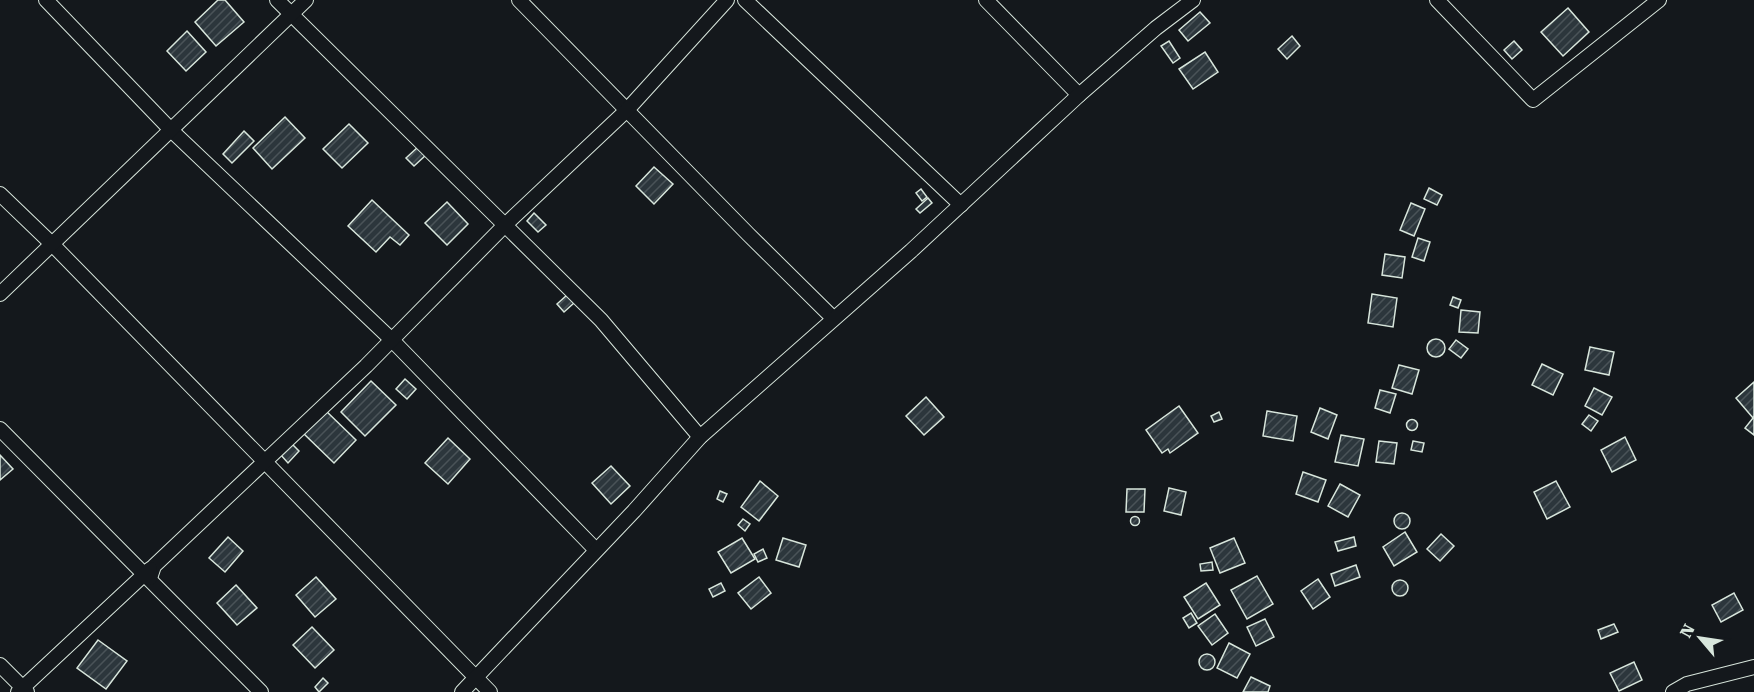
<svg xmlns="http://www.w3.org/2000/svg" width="1754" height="692" font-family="'Roboto Serif',serif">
  <defs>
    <pattern id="building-hatch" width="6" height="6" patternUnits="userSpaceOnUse" patternTransform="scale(1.5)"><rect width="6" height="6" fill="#2c363c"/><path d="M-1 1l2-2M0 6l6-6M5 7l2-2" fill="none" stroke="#4a5358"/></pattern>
  </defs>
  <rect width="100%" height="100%" fill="#14181c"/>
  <g fill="url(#building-hatch)" stroke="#d8e6dc" stroke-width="1.5">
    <path d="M 218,0 L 225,0 L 244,22 L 216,46 L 195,22 Z"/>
    <path d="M 1568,8 L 1589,32 L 1563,56 L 1541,32 Z"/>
    <path d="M 1200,12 L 1210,23 L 1188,41 L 1179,30 Z"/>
    <path d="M 187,31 L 206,52 L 186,71 L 167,51 Z"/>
    <path d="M 1292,36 L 1300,46 L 1287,59 L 1278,49 Z"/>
    <path d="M 1169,41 L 1180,58 L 1173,63 L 1161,46 Z"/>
    <path d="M 1514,41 L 1522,50 L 1512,59 L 1504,50 Z"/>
    <path d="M 1205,52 L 1218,72 L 1193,89 L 1179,69 Z"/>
    <path d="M 285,117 L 305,138 L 272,169 L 253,148 Z"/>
    <path d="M 349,124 L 368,143 L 342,168 L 323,149 Z"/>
    <path d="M 244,131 L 254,141 L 232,163 L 223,154 Z"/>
    <path d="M 418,147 L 426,155 L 414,166 L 406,158 Z"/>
    <path d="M 654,167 L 673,184 L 654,204 L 636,186 Z"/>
    <path d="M 1429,188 L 1442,195 L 1437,205 L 1424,199 Z"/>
    <path d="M 921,189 L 927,197 L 922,201 L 916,193 Z"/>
    <path d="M 928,198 L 932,203 L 920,213 L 916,209 Z"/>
    <path d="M 372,200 L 409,235 L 400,245 L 390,237 L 376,252 L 348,226 Z"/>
    <path d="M 447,202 L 468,224 L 447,245 L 425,223 Z"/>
    <path d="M 1411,203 L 1425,209 L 1414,236 L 1400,230 Z"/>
    <path d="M 534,213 L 546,225 L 538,232 L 527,221 Z"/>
    <path d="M 1418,238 L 1430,242 L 1424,261 L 1412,257 Z"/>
    <path d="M 1385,254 L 1405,257 L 1402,278 L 1382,275 Z"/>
    <path d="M 1372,294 L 1397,298 L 1393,327 L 1368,323 Z"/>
    <path d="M 567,295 L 574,303 L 564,312 L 557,304 Z"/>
    <path d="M 1453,297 L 1461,300 L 1458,308 L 1450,305 Z"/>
    <path d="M 1461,310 L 1480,312 L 1478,333 L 1459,332 Z"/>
    <circle cx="1436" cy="348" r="9"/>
    <path d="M 1456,340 L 1468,349 L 1461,358 L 1449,349 Z"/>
    <path d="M 1590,347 L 1614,352 L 1609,375 L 1585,370 Z"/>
    <path d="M 1542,364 L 1563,374 L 1553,395 L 1532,385 Z"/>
    <path d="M 1399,365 L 1419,370 L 1412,394 L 1392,388 Z"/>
    <path d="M 405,379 L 416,389 L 407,399 L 396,389 Z"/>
    <path d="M 371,381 L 396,405 L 365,436 L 341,412 Z"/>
    <path d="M 1754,382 L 1754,416 L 1753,418 L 1736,398 Z"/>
    <path d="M 1594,388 L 1612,397 L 1602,415 L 1585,406 Z"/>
    <path d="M 1380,390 L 1396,394 L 1390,413 L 1375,408 Z"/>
    <path d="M 926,397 L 944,417 L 924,435 L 906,416 Z"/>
    <path d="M 1179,406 L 1198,433 L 1170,453 L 1168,449 L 1162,453 L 1146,430 Z"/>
    <path d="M 1320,408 L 1337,415 L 1328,439 L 1311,432 Z"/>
    <path d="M 325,410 L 356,440 L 334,463 L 303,433 Z"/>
    <path d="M 1267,411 L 1297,416 L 1293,441 L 1263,436 Z"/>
    <path d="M 1219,412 L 1222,419 L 1214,422 L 1211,416 Z"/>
    <path d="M 1589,415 L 1598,421 L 1591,431 L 1582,424 Z"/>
    <path d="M 1753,418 L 1754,418 L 1754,435 L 1745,428 Z"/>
    <circle cx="1412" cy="425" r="5.5"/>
    <path d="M 1341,435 L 1364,439 L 1358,466 L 1335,462 Z"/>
    <path d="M 1625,437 L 1636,460 L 1612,472 L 1601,450 Z"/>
    <path d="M 448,438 L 470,459 L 448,484 L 425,463 Z"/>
    <path d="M 1379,441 L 1397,443 L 1394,464 L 1376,462 Z"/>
    <path d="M 1413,441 L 1424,443 L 1422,452 L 1411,450 Z"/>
    <path d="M 291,443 L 299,451 L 288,463 L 280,454 Z"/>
    <path d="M 0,455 L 13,469 L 0,480 Z"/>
    <path d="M 611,466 L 630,486 L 611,504 L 592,483 Z"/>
    <path d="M 1303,472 L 1326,480 L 1318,502 L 1296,494 Z"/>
    <path d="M 760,481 L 778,496 L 759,521 L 741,507 Z"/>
    <path d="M 1556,481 L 1570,507 L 1547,519 L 1534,492 Z"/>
    <path d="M 1340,484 L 1360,495 L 1348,517 L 1328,506 Z"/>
    <path d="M 1169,488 L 1186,492 L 1181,515 L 1164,511 Z"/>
    <path d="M 1127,489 L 1145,489 L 1144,512 L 1126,512 Z"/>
    <path d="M 720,491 L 727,494 L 723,502 L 717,499 Z"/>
    <circle cx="1402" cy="521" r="8"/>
    <circle cx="1135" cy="521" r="4.5"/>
    <path d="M 743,519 L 750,524 L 745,531 L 738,525 Z"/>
    <path d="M 1405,532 L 1417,552 L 1394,566 L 1383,547 Z"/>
    <path d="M 1441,534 L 1454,546 L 1440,561 L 1427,549 Z"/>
    <path d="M 228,537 L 243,551 L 225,572 L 209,558 Z"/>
    <path d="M 1354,537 L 1356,546 L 1338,551 L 1335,542 Z"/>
    <path d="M 742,538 L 755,559 L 731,573 L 718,552 Z"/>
    <path d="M 783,538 L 806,545 L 799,567 L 776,560 Z"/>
    <path d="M 1234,538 L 1245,563 L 1220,573 L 1210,548 Z"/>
    <path d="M 763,549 L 767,558 L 758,562 L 754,554 Z"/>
    <path d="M 1212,562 L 1213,570 L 1201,571 L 1200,564 Z"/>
    <path d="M 1356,565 L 1360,577 L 1335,586 L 1331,574 Z"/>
    <path d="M 1257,576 L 1273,604 L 1247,619 L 1231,590 Z"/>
    <path d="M 316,577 L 336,599 L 315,617 L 296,595 Z"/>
    <path d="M 759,577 L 771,593 L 751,609 L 738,593 Z"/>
    <path d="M 1318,579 L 1330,597 L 1313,609 L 1301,591 Z"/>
    <circle cx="1400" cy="588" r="8"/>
    <path d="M 721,583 L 725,591 L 713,597 L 709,589 Z"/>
    <path d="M 1206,583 L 1220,605 L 1198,619 L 1184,597 Z"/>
    <path d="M 236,585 L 257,608 L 237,625 L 217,603 Z"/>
    <path d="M 1734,593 L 1743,610 L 1721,622 L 1712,605 Z"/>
    <path d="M 1191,613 L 1197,623 L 1189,628 L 1183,618 Z"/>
    <path d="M 1215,614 L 1228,633 L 1212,645 L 1198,626 Z"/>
    <path d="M 1265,619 L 1274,637 L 1256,646 L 1247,627 Z"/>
    <path d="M 1614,624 L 1618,632 L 1601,639 L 1598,630 Z"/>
    <path d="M 312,627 L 334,650 L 315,668 L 293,645 Z"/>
    <path d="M 98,640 L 127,661 L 106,689 L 77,668 Z"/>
    <path d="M 1229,643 L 1250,654 L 1237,678 L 1217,668 Z"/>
    <circle cx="1207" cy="662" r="8"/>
    <path d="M 1634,662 L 1642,680 L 1619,691 L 1610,673 Z"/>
    <path d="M 1251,677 L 1270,686 L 1268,692 L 1243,692 Z"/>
    <path d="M 323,678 L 328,683 L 319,692 L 315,687 Z"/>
  </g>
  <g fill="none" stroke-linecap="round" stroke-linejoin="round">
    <g stroke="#d8e6dc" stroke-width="16">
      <g id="minor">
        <path d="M 46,0 L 171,130 L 392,340 L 596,550"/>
        <path d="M 277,0 L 601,320 L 700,437"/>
        <path d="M 519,0 L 748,234 L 833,318"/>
        <path d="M 745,0 L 961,205"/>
        <path d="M 986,0 L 1079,95"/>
        <path d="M 1437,0 L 1533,100 L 1659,0"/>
        <path d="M 0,194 L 52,244 L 490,692"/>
        <path d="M 0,294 L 306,0"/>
        <path d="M 0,429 L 261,692"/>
        <path d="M 150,578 L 154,566 L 366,366 L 505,225 L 627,110 L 727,0"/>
        <path d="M 0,665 L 27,692"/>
        <path d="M 18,692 L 150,569"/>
        <path d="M 462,692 L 634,511 L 700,437 L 911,251 L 1079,95 L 1156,28 L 1193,0"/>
        <path d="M 1673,692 L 1687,684 L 1754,667"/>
      </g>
    </g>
    <use href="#minor" stroke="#14181c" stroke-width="14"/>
  </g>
  <g transform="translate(1700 638) rotate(299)" stroke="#14181c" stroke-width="4.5" paint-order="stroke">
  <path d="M0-4.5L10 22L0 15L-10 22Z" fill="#d8e6dc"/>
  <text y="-9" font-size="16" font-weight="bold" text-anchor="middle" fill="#d8e6dc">N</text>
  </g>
</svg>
